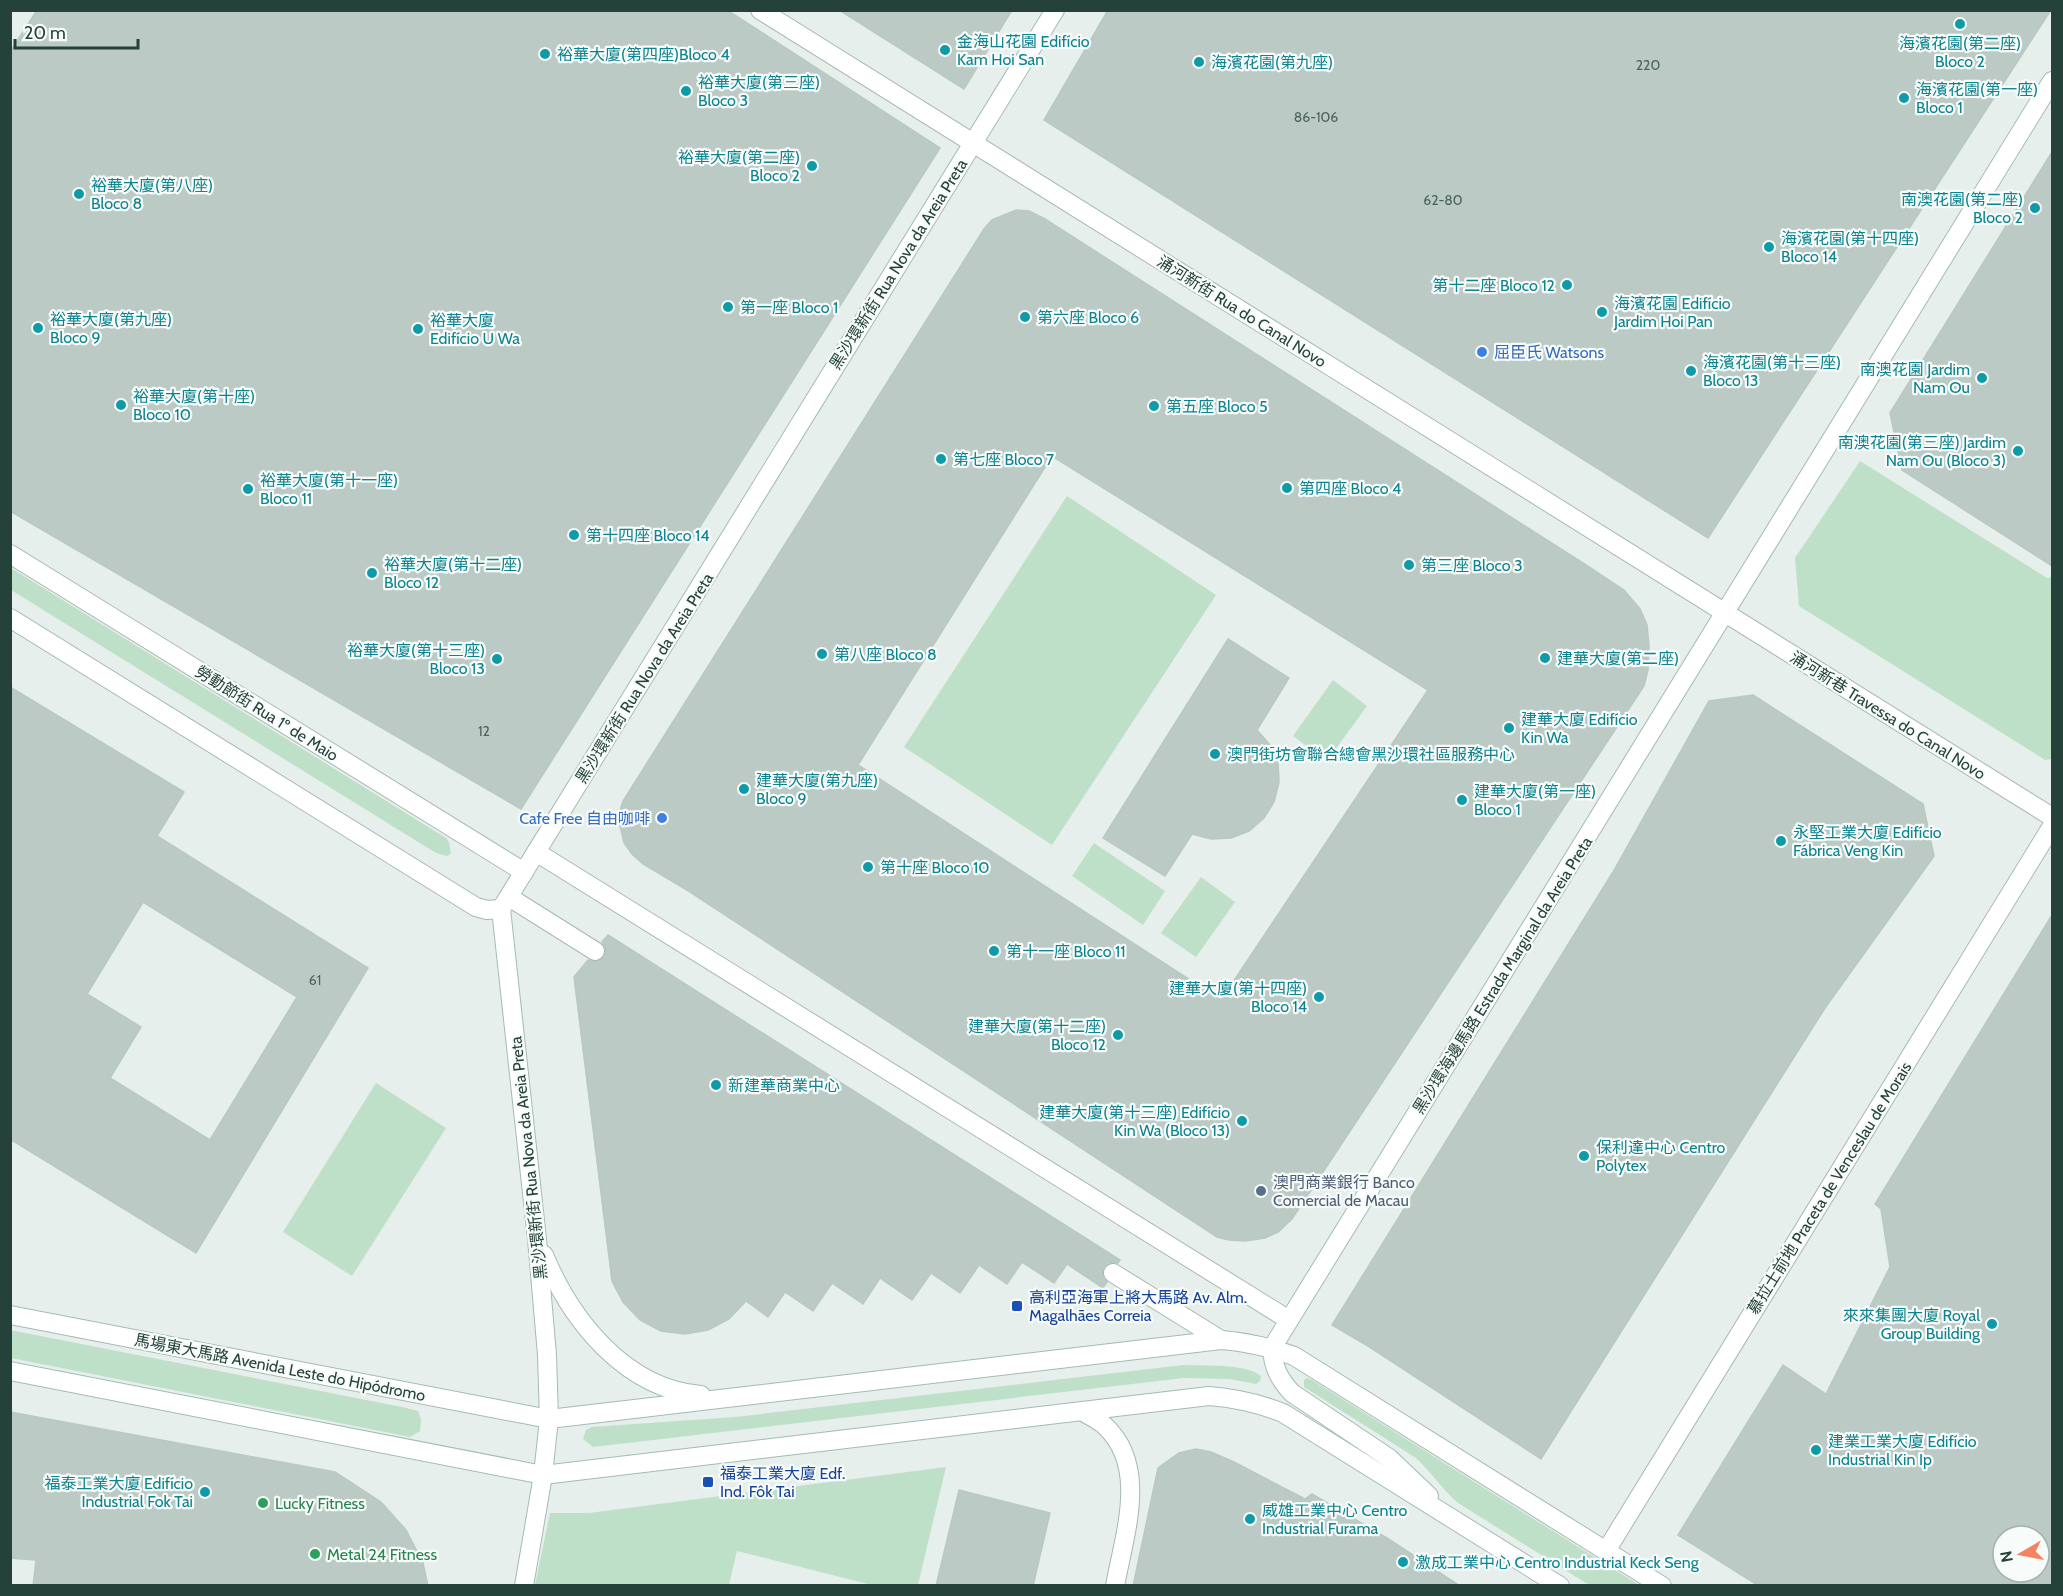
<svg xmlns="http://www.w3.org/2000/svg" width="2063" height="1596" font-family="Cabin,'Noto Sans SC',sans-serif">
  <rect width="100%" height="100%" fill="#e6efeb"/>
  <g fill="#bfe0c8">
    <path d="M 1860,461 L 2047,578 L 2052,577 L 2052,759 L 2045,760 L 1799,606 L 1795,558 Z"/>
    <path d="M 1067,496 L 1216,595 L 1052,845 L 904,747 Z"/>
    <path d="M 11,568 L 446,838 L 449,842 L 451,853 L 447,856 L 436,853 L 11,590 Z"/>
    <path d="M 1333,680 L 1367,706 L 1327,761 L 1293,736 Z"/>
    <path d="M 1094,843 L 1165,891 L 1143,925 L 1072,876 Z"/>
    <path d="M 1201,877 L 1235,902 L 1196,957 L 1161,933 Z"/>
    <path d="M 376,1083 L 446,1128 L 352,1276 L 283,1232 Z"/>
    <path d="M 10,1330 L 402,1407 L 418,1411 L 421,1419 L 420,1431 L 410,1437 L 11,1358 Z"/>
    <path d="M 1183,1365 C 1203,1366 1245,1363 1261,1376 L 1260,1381 L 1256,1384 L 1229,1379 L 1184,1378 L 593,1447 L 583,1439 L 586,1430 L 592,1427 L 735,1417 Z"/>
    <path d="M 1307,1378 L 1312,1380 L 1639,1585 L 1589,1585 L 1458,1503 C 1443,1490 1431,1472 1416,1458 L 1304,1387 L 1304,1380 Z"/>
    <path d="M 946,1467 L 918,1585 L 872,1585 L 737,1551 L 729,1585 L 535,1585 L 550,1513 L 589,1513 Z"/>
  </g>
  <g fill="#bbcac4" stroke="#b8c9c2" stroke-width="1.5" fill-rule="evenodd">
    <path d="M 37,10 L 727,10 L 940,148 L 521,809 L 10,511 L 10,52 Z"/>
    <path d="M 839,10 L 1012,10 L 964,89 Z"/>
    <path d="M 1108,10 L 2051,10 L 1708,538 L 1044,120 Z"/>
    <path d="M 2052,152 L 2052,566 L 1902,470 L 1890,413 Z"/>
    <path d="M 1016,210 L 1029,211 L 1045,219 L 1586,565 L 1624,590 L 1640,609 L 1647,625 L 1649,645 L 1648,670 L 1644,686 L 1292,1219 L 1278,1232 L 1265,1238 L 1245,1241 L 1229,1240 L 1217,1237 L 687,890 L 643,864 L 632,854 L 624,843 L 620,826 L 619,813 L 623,801 L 984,229 L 992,220 ZM 1052,456 L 1428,690 L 1221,1000 L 858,765 Z"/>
    <path d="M 1228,639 L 1289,678 L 1257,730 L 1270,745 L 1278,763 L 1279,782 L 1274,802 L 1264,818 L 1249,831 L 1231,838 L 1211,839 L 1192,834 L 1165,876 L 1103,838 Z"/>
    <path d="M 10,687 L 184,792 L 157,836 L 368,968 L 196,1253 L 10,1139 ZM 143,902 L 297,997 L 210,1140 L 110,1078 L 141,1027 L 87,994 Z"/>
    <path d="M 1753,695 L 1923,804 L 1934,856 L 1825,1008 L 1541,1459 L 1368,1346 L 1332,1325 L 1613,872 L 1709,701 Z"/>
    <path d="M 2052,915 L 2052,1586 L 1759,1586 L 1678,1535 L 1783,1365 L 1826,1394 L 1890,1267 L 1881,1209 L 1875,1204 ZM 2003,1536 L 2039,1536 L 2039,1572 L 2003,1572 Z"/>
    <path d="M 608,935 L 1120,1260 L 1118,1263 L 1108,1263 L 1103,1268 L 1103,1278 L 1107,1282 L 1103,1288 L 1067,1264 L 1054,1283 L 1022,1262 L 1007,1284 L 979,1265 L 960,1293 L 931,1273 L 912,1300 L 880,1278 L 863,1304 L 832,1283 L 813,1311 L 785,1292 L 768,1317 L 746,1301 L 729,1319 L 708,1330 L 685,1334 L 661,1331 L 640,1320 L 623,1302 L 612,1281 L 574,977 L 588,960 L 595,962 L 604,957 L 606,951 L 602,942 Z"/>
    <path d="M 10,1412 L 335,1472 L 381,1502 L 406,1530 L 423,1563 L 428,1586 L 33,1586 L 36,1560 L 10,1558 Z"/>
    <path d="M 1196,1449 L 1211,1452 L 1234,1462 L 1305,1499 L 1312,1494 L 1387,1538 L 1460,1586 L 1133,1586 L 1158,1468 L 1179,1453 Z"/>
    <path d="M 959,1490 L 1050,1513 L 1033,1586 L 936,1586 Z"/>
  </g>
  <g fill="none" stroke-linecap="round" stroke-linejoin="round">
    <g stroke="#a8b8b2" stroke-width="20">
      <g id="lane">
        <path d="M 509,897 L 595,951"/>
        <path d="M 1113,1273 L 1221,1340"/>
      </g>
    </g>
    <g stroke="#a8b8b2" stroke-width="20">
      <g id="street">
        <path d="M 760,10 L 2052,817"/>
        <path d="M 10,554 L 524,872"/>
        <path d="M 10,618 L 476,907 L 487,910 L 501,909"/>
        <path d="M 536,852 L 1289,1320"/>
        <path d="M 1082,1411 C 1089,1416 1099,1420 1105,1426 C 1149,1467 1124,1535 1115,1586"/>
        <path d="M 1606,1551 L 2052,826"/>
      </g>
    </g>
    <g stroke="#a4bbb3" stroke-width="20">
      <g id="secondary">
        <path d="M 544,1255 C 571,1320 625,1389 701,1395"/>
        <path d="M 10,1315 L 549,1419 L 1221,1340 C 1247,1342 1269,1347 1294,1356 L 1662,1586"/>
        <path d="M 1272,1348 L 2052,81"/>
        <path d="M 1272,1348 C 1273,1367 1279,1379 1292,1393 L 1389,1458 L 1429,1496"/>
        <path d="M 10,1371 L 543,1475 L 1209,1396 C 1235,1398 1258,1403 1283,1413 L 1560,1586"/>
        <path d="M 524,1586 L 543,1475 L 549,1419 L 547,1355 L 537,1239 L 501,909 L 1055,10"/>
      </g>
    </g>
    <use href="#lane" stroke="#fff" stroke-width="18"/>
    <use href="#street" stroke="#fff" stroke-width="18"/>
    <use href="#secondary" stroke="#fff" stroke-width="18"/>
  </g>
  <g fill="#0f9aa8" stroke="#f7fbf9" stroke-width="2">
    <circle cx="1960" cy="24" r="6"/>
    <circle cx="945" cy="50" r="6"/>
    <circle cx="545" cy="54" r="6"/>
    <circle cx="1199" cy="62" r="6"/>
    <circle cx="686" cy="91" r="6"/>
    <circle cx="1904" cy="98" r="6"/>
    <circle cx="812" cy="166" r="6"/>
    <circle cx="79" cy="194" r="6"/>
    <circle cx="2035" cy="208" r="6"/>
    <circle cx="1769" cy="247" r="6"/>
    <circle cx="1567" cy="285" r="6"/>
    <circle cx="728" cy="307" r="6"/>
    <circle cx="1602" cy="312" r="6"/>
    <circle cx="1025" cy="317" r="6"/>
    <circle cx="38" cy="328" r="6"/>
    <circle cx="418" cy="329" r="6"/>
    <circle cx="1691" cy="371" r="6"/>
    <circle cx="1982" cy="378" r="6"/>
    <circle cx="121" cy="405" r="6"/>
    <circle cx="1154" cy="406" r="6"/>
    <circle cx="2018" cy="451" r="6"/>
    <circle cx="941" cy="459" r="6"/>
    <circle cx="1287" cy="488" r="6"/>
    <circle cx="248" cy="489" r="6"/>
    <circle cx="574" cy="535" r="6"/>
    <circle cx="1409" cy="565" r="6"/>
    <circle cx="372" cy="573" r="6"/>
    <circle cx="822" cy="654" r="6"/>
    <circle cx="1545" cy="658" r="6"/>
    <circle cx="497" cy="659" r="6"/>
    <circle cx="1509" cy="728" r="6"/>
    <circle cx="1215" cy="754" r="6"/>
    <circle cx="744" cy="789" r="6"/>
    <circle cx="1462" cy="800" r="6"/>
    <circle cx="1781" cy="841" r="6"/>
    <circle cx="868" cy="867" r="6"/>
    <circle cx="994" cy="951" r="6"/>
    <circle cx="1319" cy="997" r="6"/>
    <circle cx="1118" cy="1035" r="6"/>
    <circle cx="716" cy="1085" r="6"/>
    <circle cx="1242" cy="1121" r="6"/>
    <circle cx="1584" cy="1156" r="6"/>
    <circle cx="1992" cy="1324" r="6"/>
    <circle cx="1816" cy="1450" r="6"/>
    <circle cx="205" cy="1492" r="6"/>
    <circle cx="1250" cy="1519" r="6"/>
    <circle cx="1403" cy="1562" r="6"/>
  </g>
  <g fill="#3f7fe0" stroke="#f7fbf9" stroke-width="2">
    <circle cx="1482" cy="352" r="6"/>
    <circle cx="662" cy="818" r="6"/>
  </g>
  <circle fill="#5c6f8a" stroke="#f7fbf9" stroke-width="2" cx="1261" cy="1191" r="6"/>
  <g fill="#1a4fb4" stroke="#f7fbf9" stroke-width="2">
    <rect x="1011" y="1300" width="12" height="12" rx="3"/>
    <rect x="702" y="1476" width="12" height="12" rx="3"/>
  </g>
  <g fill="#2e9e5b" stroke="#f7fbf9" stroke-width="2">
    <circle cx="263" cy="1503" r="6"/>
    <circle cx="315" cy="1554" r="6"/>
  </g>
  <g text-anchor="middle" stroke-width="4.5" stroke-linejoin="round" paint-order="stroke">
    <g font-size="14" fill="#4a645c">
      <text x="1648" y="70">220</text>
      <text x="1316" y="122">86-106</text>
      <text x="1443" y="205">62-80</text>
      <text x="484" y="736">12</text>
      <text x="315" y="985">61</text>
    </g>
    <g font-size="16" fill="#0d838f" stroke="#f7fbf9" text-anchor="start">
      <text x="957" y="47">金海山花園 Edifício<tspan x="957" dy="18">Kam Hoi San</tspan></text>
      <text x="1960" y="49" text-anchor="middle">海濱花園(第二座)<tspan x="1960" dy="18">Bloco 2</tspan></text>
      <text x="557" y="60">裕華大廈(第四座)Bloco 4</text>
      <text x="1211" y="68">海濱花園(第九座)</text>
      <text x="698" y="88">裕華大廈(第三座)<tspan x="698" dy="18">Bloco 3</tspan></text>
      <text x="1916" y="95">海濱花園(第一座)<tspan x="1916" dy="18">Bloco 1</tspan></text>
      <text x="800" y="163" text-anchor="end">裕華大廈(第二座)<tspan x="800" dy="18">Bloco 2</tspan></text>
      <text x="91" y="191">裕華大廈(第八座)<tspan x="91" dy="18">Bloco 8</tspan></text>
      <text x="2023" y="205" text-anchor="end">南澳花園(第二座)<tspan x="2023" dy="18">Bloco 2</tspan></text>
      <text x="1781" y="244">海濱花園(第十四座)<tspan x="1781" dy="18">Bloco 14</tspan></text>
      <text x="1555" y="291" text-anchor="end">第十二座 Bloco 12</text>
      <text x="1614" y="309">海濱花園 Edifício<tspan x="1614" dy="18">Jardim Hoi Pan</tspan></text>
      <text x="740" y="313">第一座 Bloco 1</text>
      <text x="1037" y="323">第六座 Bloco 6</text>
      <text x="50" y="325">裕華大廈(第九座)<tspan x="50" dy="18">Bloco 9</tspan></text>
      <text x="430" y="326">裕華大廈<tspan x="430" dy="18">Edifício U Wa</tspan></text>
      <text x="1703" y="368">海濱花園(第十三座)<tspan x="1703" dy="18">Bloco 13</tspan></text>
      <text x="1970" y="375" text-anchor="end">南澳花園 Jardim<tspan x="1970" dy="18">Nam Ou</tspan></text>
      <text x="133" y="402">裕華大廈(第十座)<tspan x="133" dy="18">Bloco 10</tspan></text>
      <text x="1166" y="412">第五座 Bloco 5</text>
      <text x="2006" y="448" text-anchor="end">南澳花園(第三座) Jardim<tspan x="2006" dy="18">Nam Ou (Bloco 3)</tspan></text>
      <text x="953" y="465">第七座 Bloco 7</text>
      <text x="260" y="486">裕華大廈(第十一座)<tspan x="260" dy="18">Bloco 11</tspan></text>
      <text x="1299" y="494">第四座 Bloco 4</text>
      <text x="586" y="541">第十四座 Bloco 14</text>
      <text x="384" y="570">裕華大廈(第十二座)<tspan x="384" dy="18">Bloco 12</tspan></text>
      <text x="1421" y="571">第三座 Bloco 3</text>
      <text x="485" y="656" text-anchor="end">裕華大廈(第十三座)<tspan x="485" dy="18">Bloco 13</tspan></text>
      <text x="834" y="660">第八座 Bloco 8</text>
      <text x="1557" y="664">建華大廈(第二座)</text>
      <text x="1521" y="725">建華大廈 Edifício<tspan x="1521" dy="18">Kin Wa</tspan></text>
      <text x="1227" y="760">澳門街坊會聯合總會黑沙環社區服務中心</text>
      <text x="756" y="786">建華大廈(第九座)<tspan x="756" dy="18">Bloco 9</tspan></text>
      <text x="1474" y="797">建華大廈(第一座)<tspan x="1474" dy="18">Bloco 1</tspan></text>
      <text x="1793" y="838">永堅工業大廈 Edifício<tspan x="1793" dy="18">Fábrica Veng Kin</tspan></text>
      <text x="880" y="873">第十座 Bloco 10</text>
      <text x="1006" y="957">第十一座 Bloco 11</text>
      <text x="1307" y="994" text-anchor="end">建華大廈(第十四座)<tspan x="1307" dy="18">Bloco 14</tspan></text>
      <text x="1106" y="1032" text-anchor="end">建華大廈(第十二座)<tspan x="1106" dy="18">Bloco 12</tspan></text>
      <text x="728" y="1091">新建華商業中心</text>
      <text x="1230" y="1118" text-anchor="end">建華大廈(第十三座) Edifício<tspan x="1230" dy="18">Kin Wa (Bloco 13)</tspan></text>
      <text x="1596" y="1153">保利達中心 Centro<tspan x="1596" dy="18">Polytex</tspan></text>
      <text x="1980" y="1321" text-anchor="end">來來集團大廈 Royal<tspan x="1980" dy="18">Group Building</tspan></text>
      <text x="1828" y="1447">建業工業大廈 Edifício<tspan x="1828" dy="18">Industrial Kin Ip</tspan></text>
      <text x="193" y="1489" text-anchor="end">福泰工業大廈 Edifício<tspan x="193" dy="18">Industrial Fok Tai</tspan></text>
      <text x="1262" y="1516">威雄工業中心 Centro<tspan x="1262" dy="18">Industrial Furama</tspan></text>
      <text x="1415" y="1568">激成工業中心 Centro Industrial Keck Seng</text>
    </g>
    <g font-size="16" fill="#24423a" stroke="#f7fbf9">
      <text transform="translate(898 264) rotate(-58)" y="6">黑沙環新街 Rua Nova da Areia Preta</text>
      <text transform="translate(1242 311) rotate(32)" y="6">涌河新街 Rua do Canal Novo</text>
      <text transform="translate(644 678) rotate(-58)" y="6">黑沙環新街 Rua Nova da Areia Preta</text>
      <text transform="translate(267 713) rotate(32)" y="6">勞動節街 Rua 1º de Maio</text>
      <text transform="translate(1888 715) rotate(32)" y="6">涌河新巷 Travessa do Canal Novo</text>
      <text transform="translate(1502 975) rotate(-58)" y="6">黑沙環海邊馬路 Estrada Marginal da Areia Preta</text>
      <text transform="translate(528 1158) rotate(-96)" y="6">黑沙環新街 Rua Nova da Areia Preta</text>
      <text transform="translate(1829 1188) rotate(-58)" y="6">慕拉士前地 Praceta de Venceslau de Morais</text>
      <text transform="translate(280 1367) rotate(11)" y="6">馬場東大馬路 Avenida Leste do Hipódromo</text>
    </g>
    <g font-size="16" fill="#366cbe" stroke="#f7fbf9" text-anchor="start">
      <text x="1494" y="358">屈臣氏 Watsons</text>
      <text x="650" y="824" text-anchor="end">Cafe Free 自由咖啡</text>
    </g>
    <g font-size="16" fill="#4e5e75" stroke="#f7fbf9" text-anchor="start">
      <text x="1273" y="1188">澳門商業銀行 Banco<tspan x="1273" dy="18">Comercial de Macau</tspan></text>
    </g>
    <g font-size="16" fill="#164399" stroke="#f7fbf9" text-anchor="start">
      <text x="1029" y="1303">高利亞海軍上將大馬路 Av. Alm.<tspan x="1029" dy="18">Magalhães Correia</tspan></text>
      <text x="720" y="1479">福泰工業大廈 Edf.<tspan x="720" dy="18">Ind. Fôk Tai</tspan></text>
    </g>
    <g font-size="16" fill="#27864d" stroke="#f7fbf9" text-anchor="start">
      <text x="275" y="1509">Lucky Fitness</text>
      <text x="327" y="1560">Metal 24 Fitness</text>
    </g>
  </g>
  <rect width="2063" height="1596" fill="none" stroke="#24423a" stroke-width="24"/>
  <g transform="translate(2021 1554) rotate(260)"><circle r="28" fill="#f7fbf9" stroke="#a3b1ad" stroke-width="1.5"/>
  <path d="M0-4.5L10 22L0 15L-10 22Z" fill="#f4845f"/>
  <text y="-9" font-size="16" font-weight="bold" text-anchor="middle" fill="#24423a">N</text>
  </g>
  <path d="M15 39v9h123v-9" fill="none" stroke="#24423a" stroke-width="3"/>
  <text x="24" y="39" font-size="18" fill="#24423a" stroke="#f7fbf9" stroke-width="4.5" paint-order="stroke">20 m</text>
</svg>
